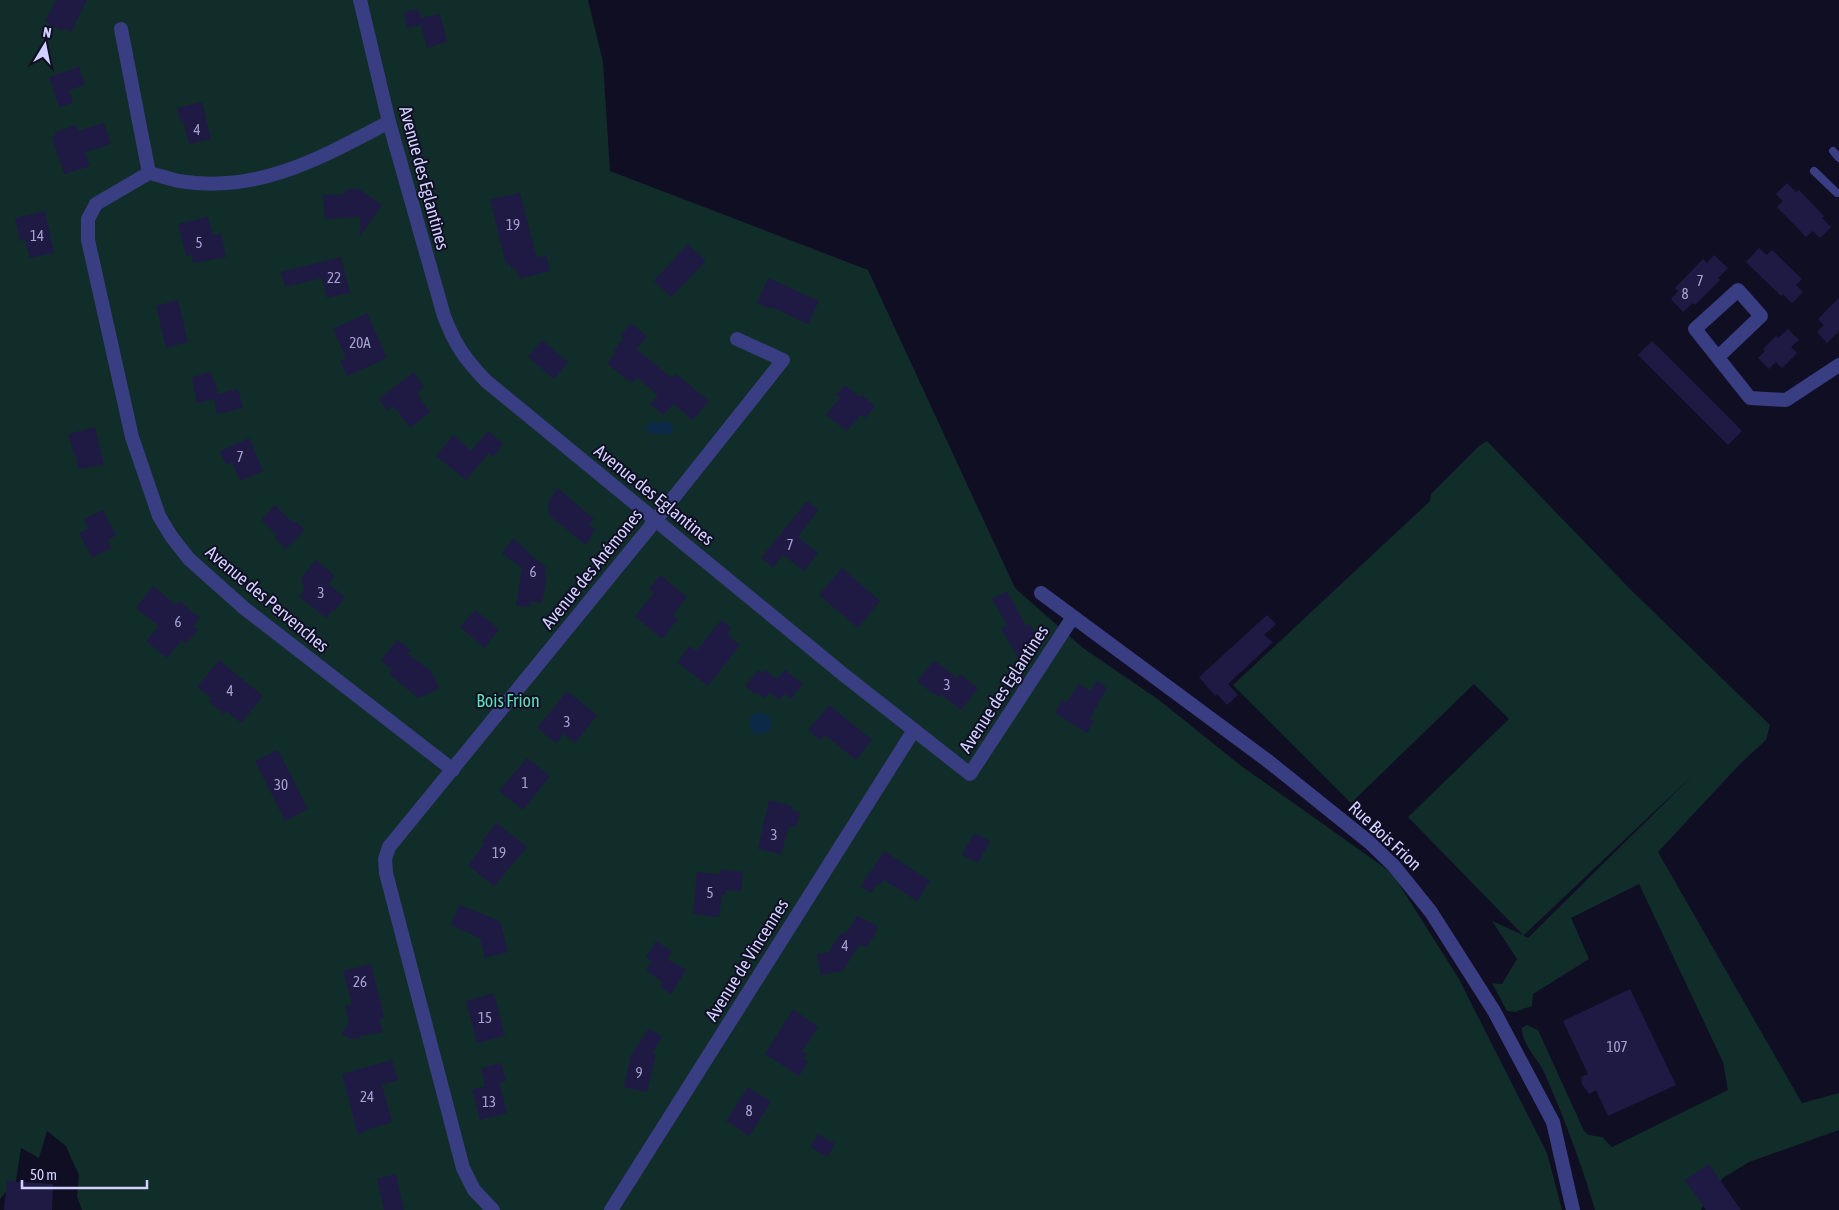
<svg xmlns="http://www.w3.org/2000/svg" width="1839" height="1210" font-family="'Asap Condensed',sans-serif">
  <rect width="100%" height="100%" fill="#0f0e23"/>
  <g fill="#112d29" fill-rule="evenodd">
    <path d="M 0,0 L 588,0 L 603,62 L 610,171 L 868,270 L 1015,588 L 1083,648 L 1159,700 L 1240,765 L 1392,873 L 1459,979 L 1547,1153 L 1562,1210 L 82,1210 L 77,1197 L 79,1175 L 72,1160 L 66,1146 L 47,1131 L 39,1158 L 21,1148 L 16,1181 L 0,1199 Z"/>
    <path d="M 1487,441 L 1630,589 L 1770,725 L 1766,740 L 1740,764 L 1658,852 L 1802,1103 L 1839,1093 L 1839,1130 L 1749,1162 L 1723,1178 L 1701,1210 L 1595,1210 C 1581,1163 1564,1117 1544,1072 C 1538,1059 1521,1043 1522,1028 L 1527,1025 L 1538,1030 L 1584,1131 L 1589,1135 L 1602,1137 L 1612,1147 L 1728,1090 L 1723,1062 L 1639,884 L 1571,918 L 1589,959 L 1533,994 L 1532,1006 L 1515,1012 L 1507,1011 L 1492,983 L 1502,984 L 1517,959 L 1492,921 L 1523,935 L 1408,817 L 1509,719 L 1474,684 L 1351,803 L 1233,685 L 1430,501 L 1431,494 L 1479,446 ZM 1695,773 L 1528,938 L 1524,936 L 1524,935 Z"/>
  </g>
  <g fill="#0d2948">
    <path d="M 666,420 L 673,426 L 672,434 L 647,433 L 648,422 L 661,423 Z"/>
    <path d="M 757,713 L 766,714 L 772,722 L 771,730 L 756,735 L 750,727 L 750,718 Z"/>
  </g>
  <g fill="#1e1a44">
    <path d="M 56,0 L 87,0 L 71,32 L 64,28 L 62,31 L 45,22 Z"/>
    <path d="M 418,9 L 421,18 L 440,14 L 447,42 L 427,48 L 421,25 L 407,28 L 404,12 Z"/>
    <path d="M 79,67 L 85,85 L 69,90 L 73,103 L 59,107 L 49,77 Z"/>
    <path d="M 202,102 L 211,139 L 189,144 L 183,121 L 180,121 L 177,108 Z"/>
    <path d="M 104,123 L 111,144 L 85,152 L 90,166 L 64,174 L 52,137 L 56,135 L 55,132 L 76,125 L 78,131 Z"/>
    <path d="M 1787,183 L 1796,192 L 1799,190 L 1824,216 L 1822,218 L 1831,227 L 1820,238 L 1813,231 L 1806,237 L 1777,207 L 1783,201 L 1776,194 Z"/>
    <path d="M 359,189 L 382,205 L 360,236 L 360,217 L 325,219 L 323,195 L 345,194 L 345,190 Z"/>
    <path d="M 520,193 L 537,258 L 546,255 L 550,271 L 519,279 L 516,268 L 512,269 L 510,264 L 506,265 L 490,199 Z"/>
    <path d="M 45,211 L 54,253 L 30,258 L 25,240 L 20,241 L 15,218 Z"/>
    <path d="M 208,217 L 213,235 L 221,233 L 226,257 L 193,263 L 192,255 L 186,256 L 178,224 Z"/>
    <path d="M 688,244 L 706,261 L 671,297 L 654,281 Z"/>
    <path d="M 1759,248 L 1767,255 L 1772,250 L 1802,279 L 1796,285 L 1803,292 L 1792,303 L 1783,294 L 1781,296 L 1746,262 Z"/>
    <path d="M 1714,255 L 1728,268 L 1718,278 L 1720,280 L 1695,305 L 1693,303 L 1683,312 L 1671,299 L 1678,291 L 1675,288 L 1703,259 L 1707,263 Z"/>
    <path d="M 341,257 L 350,293 L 327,298 L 322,278 L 285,287 L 281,272 Z"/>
    <path d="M 768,278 L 819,301 L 808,324 L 772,307 L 771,309 L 757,303 Z"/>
    <path d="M 1839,298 L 1839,331 L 1827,343 L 1817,332 L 1824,325 L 1818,319 Z"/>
    <path d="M 178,300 L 188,342 L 166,348 L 156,306 Z"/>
    <path d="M 367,313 L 387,358 L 347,376 L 340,361 L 346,358 L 333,329 Z"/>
    <path d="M 631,323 L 647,336 L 636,349 L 672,378 L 676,374 L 709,401 L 693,420 L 673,404 L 664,415 L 650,404 L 658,395 L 637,377 L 632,383 L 607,364 L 616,352 L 614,350 L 623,339 L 620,336 Z"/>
    <path d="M 1788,329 L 1799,340 L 1791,347 L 1797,353 L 1782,368 L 1776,362 L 1769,369 L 1758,358 L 1765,351 L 1763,349 L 1776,336 L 1778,338 Z"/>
    <path d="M 542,340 L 568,362 L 554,379 L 528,357 Z"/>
    <path d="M 1652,341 L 1742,431 L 1728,445 L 1638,355 Z"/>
    <path d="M 211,372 L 213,382 L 215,381 L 218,394 L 238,389 L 243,408 L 217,414 L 214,399 L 197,403 L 192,377 Z"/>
    <path d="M 414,372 L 424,387 L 417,393 L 421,398 L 420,398 L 430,412 L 410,428 L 393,406 L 387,411 L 379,400 L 386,393 Z"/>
    <path d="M 845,385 L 860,397 L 862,395 L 875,406 L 865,418 L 861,415 L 847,431 L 826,415 L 840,398 L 836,395 Z"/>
    <path d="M 95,427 L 104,465 L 78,469 L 76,454 L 74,455 L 68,434 Z"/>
    <path d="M 488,431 L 503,444 L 493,457 L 489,453 L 466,480 L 436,456 L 453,435 L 471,451 Z"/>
    <path d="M 249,438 L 263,471 L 240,481 L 232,462 L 226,465 L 220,451 Z"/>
    <path d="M 558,488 L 594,519 L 589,525 L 595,529 L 586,545 L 549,515 L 548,502 Z"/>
    <path d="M 807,501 L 818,510 L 798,537 L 818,553 L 804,571 L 783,555 L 773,567 L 761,558 Z"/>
    <path d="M 275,505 L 293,523 L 296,521 L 305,530 L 286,549 L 275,538 L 277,535 L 261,520 Z"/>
    <path d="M 103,510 L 116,535 L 108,540 L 111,548 L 92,558 L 79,533 L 88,529 L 84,519 Z"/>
    <path d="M 513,539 L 527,550 L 526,551 L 546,567 L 544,575 L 547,576 L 542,603 L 531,601 L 530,607 L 516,606 L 522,568 L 502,553 Z"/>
    <path d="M 316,560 L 335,576 L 328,584 L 345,597 L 334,611 L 332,610 L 326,618 L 299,596 L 305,589 L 301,578 Z"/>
    <path d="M 842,568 L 880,601 L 858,628 L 819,595 Z"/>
    <path d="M 660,575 L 687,597 L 673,615 L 678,619 L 662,639 L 635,616 L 654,593 L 649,589 Z"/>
    <path d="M 153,586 L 176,605 L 179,601 L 200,618 L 193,626 L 198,630 L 186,644 L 182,640 L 167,658 L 146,641 L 159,626 L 136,608 Z"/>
    <path d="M 1007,591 L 1026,626 L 1030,624 L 1040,643 L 1019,659 L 1001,629 L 1007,625 L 992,599 Z"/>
    <path d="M 475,610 L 499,629 L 484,648 L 460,627 Z"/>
    <path d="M 1267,615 L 1276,624 L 1264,635 L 1273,642 L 1228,684 L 1238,695 L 1227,705 L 1217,694 L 1215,696 L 1199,677 Z"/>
    <path d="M 721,620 L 732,628 L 727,634 L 740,645 L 708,686 L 677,662 L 690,646 L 696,651 Z"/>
    <path d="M 397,640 L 411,650 L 408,654 L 432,672 L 439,689 L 418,698 L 389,674 L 392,670 L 381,660 Z"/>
    <path d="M 219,660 L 263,696 L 241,723 L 227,712 L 224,714 L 209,702 L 212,699 L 197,687 Z"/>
    <path d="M 934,660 L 957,678 L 960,674 L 978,688 L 961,710 L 942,695 L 940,697 L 934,693 L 933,694 L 917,681 Z"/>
    <path d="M 758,670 L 763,674 L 765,670 L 777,679 L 785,670 L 803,684 L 791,699 L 785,694 L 779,700 L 770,692 L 764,698 L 757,692 L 755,694 L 745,686 Z"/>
    <path d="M 1097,681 L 1107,688 L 1090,718 L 1094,721 L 1087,733 L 1055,713 L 1062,700 L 1066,703 L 1079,684 L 1090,691 Z"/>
    <path d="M 567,691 L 597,715 L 575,743 L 564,734 L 556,743 L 537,728 Z"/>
    <path d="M 829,705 L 872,740 L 856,760 L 825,735 L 820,740 L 808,730 Z"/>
    <path d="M 278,750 L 308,809 L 285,821 L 255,761 Z"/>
    <path d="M 527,758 L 550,776 L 523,810 L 499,791 Z"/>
    <path d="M 769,800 L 792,806 L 791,810 L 800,812 L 796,827 L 789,826 L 781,854 L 758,849 Z"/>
    <path d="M 497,823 L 527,847 L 494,886 L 468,865 L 485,843 L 482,841 Z"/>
    <path d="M 974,833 L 990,841 L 978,863 L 962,855 Z"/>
    <path d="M 884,851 L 930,881 L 917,901 L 884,880 L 880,885 L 877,884 L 871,893 L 861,886 Z"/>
    <path d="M 721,869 L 743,872 L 741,891 L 725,890 L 725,895 L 722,895 L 719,917 L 693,914 L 697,872 L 720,874 Z"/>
    <path d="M 459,905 L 500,921 L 508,952 L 485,958 L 480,938 L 451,925 Z"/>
    <path d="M 857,916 L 878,926 L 875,930 L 877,931 L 867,947 L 859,945 L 843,971 L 821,975 L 817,954 L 829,952 L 840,934 L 846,933 Z"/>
    <path d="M 656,941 L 672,952 L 667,959 L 686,970 L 671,994 L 660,987 L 663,982 L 646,971 L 652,961 L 646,957 Z"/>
    <path d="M 371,964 L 384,1017 L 379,1019 L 383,1032 L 360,1036 L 360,1039 L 349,1038 L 342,1034 L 349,1022 L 345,1006 L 352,1004 L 343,971 Z"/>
    <path d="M 1630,989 L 1676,1085 L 1608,1116 L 1596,1090 L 1589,1094 L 1582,1084 L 1581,1077 L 1588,1074 L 1563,1021 Z"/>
    <path d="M 494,993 L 505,1036 L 477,1043 L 466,1001 Z"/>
    <path d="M 793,1009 L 818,1027 L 802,1052 L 807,1054 L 803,1059 L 808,1062 L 799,1076 L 765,1054 Z"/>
    <path d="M 649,1028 L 662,1037 L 653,1052 L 656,1055 L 647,1092 L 624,1087 L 631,1055 Z"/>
    <path d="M 392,1060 L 398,1080 L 382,1085 L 392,1122 L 369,1129 L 358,1135 L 342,1074 Z"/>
    <path d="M 501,1063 L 506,1081 L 499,1082 L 507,1113 L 480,1120 L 472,1090 L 485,1086 L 481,1068 Z"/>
    <path d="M 748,1087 L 771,1102 L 749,1136 L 726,1121 Z"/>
    <path d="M 818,1134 L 835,1144 L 827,1157 L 810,1147 Z"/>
    <path d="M 1709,1164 L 1741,1210 L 1706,1210 L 1685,1180 Z"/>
    <path d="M 396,1174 L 404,1210 L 384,1210 L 377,1179 Z"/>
    <path d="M 7,1181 L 53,1184 L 52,1210 L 4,1210 Z"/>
  </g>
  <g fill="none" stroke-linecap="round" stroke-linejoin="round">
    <g stroke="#393d82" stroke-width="8">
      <path d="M 1833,151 L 1839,158"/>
      <path d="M 1814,171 L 1837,193 L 1839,193"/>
    </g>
    <g stroke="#393d82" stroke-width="14">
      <path d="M 360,0 L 389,122 L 444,316 C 455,345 465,359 486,381 L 844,675 L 970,774 L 1073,617"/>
      <path d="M 121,29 L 149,173"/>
      <path d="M 149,173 L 96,204 L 88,219 L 88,240 L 132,437 L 159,516 L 171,536 L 189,559 L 244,608 L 453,770"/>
      <path d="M 149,173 C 159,175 169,179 179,181 C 258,194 321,158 389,122"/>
      <path d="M 1718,357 L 1761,316 L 1738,290 L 1695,329 L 1750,398 L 1786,400 L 1839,365"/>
      <path d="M 1041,593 L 1268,761 L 1369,842 L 1394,866 L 1431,912 L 1494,1011 L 1553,1122 L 1573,1210"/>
      <path d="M 493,1210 L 474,1190 L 463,1168 L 386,873 L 385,859 L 389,847 L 655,521 L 783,360 L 737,339"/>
      <path d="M 611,1210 L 914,730"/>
    </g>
  </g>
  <g text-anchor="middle" stroke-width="4" stroke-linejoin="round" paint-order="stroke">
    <g font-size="15" fill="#a4a2d0">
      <text x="197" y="135">4</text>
      <text x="513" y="230">19</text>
      <text x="37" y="241">14</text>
      <text x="199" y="248">5</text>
      <text x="334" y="283">22</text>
      <text x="1700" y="286">7</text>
      <text x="1685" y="299">8</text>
      <text x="360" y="348">20A</text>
      <text x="240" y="462">7</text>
      <text x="790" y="550">7</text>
      <text x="533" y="577">6</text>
      <text x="321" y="598">3</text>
      <text x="178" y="627">6</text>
      <text x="947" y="690">3</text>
      <text x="230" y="696">4</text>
      <text x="567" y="727">3</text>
      <text x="525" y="788">1</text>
      <text x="281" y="790">30</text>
      <text x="774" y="840">3</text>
      <text x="499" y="858">19</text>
      <text x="710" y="898">5</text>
      <text x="845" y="951">4</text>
      <text x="360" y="987">26</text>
      <text x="485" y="1023">15</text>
      <text x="1617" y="1052">107</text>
      <text x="639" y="1078">9</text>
      <text x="367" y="1102">24</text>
      <text x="489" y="1107">13</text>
      <text x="749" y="1116">8</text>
    </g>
    <g font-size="18" fill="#d1d0ff" stroke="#0f0e23">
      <text transform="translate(424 178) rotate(75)" y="6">Avenue des Eglantines</text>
      <text transform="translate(654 495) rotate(39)" y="6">Avenue des Eglantines</text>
      <text transform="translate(592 569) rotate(-51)" y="6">Avenue des Anémones</text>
      <text transform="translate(267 599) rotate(40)" y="6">Avenue des Pervenches</text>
      <text transform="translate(1004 689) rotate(-57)" y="6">Avenue des Eglantines</text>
      <text transform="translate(1385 836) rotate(43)" y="6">Rue Bois Frion</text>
      <text transform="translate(747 960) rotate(-58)" y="6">Avenue de Vincennes</text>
    </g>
    <g font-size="18" fill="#5cdfb2" stroke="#0f0e23">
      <text x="508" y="707">Bois Frion</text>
    </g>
  </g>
  <g transform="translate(45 45) rotate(10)" stroke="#0f0e23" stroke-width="4" paint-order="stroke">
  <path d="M0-4L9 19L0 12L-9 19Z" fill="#d1d0ff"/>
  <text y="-8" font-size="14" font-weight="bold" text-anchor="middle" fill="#d1d0ff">N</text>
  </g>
  <path d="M22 1180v8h125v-8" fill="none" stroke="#d1d0ff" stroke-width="2.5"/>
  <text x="30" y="1180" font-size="15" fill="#d1d0ff" stroke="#0f0e23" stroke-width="4" paint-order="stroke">50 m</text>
</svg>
